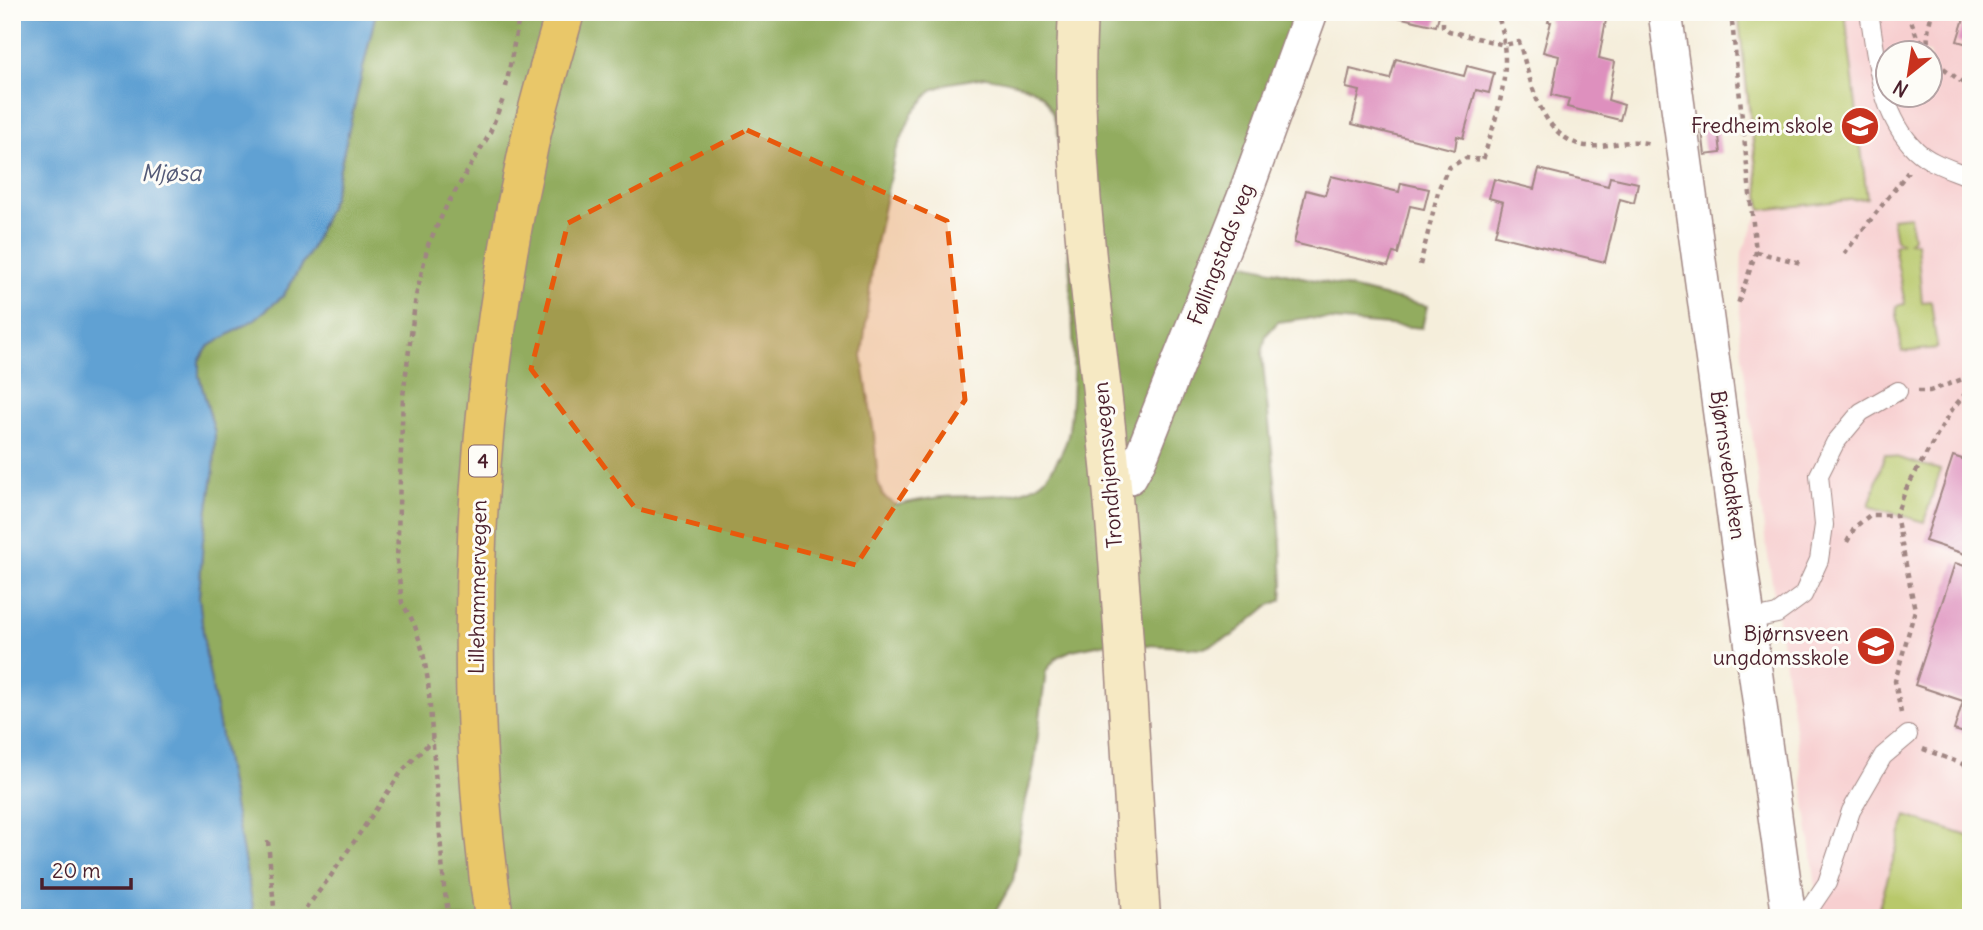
<svg xmlns="http://www.w3.org/2000/svg" width="1983" height="930" font-family="Delius,sans-serif">
  <rect width="100%" height="100%" fill="#fdfcf7"/>
  <filter id="ink" filterUnits="userSpaceOnUse"><feTurbulence type="fractalNoise" baseFrequency=".0143" numOctaves="2"/><feDisplacementMap in="SourceGraphic" scale="14" xChannelSelector="R" yChannelSelector="G"/><feConvolveMatrix kernelMatrix="1 2 1 2 8 2 1 2 1" color-interpolation-filters="sRGB"/></filter>
  <filter id="wash" filterUnits="userSpaceOnUse"><feTurbulence type="fractalNoise" baseFrequency=".00686" numOctaves="4" result="noise"/><feDisplacementMap in="SourceGraphic" scale="28" xChannelSelector="R" yChannelSelector="G"/><feGaussianBlur stdDeviation="1.57" result="paint"/><feColorMatrix in="noise" values="0 0 0 0 0 0 0 0 0 0 0 0 0 0 0 0 0 1.4 0 .05"/><feComposite in="paint" operator="in"/></filter>
  <g filter="url(#wash)">
    <rect width="100%" height="100%" fill="#f5eedb"/>
    <path fill="#f7cfd0" fill-rule="evenodd" d="M 1736,12 L 1971,12 L 1971,918 L 1820,918 L 1799,755 L 1765,537 L 1739,329 L 1742,252 L 1759,214 ZM 1888,52 L 1930,52 L 1930,94 L 1888,94 Z"/>
    <g fill="#b8c86b" stroke="#81744b" stroke-width="2">
      <path d="M 1738,12 L 1845,12 L 1867,198 L 1761,210 Z"/>
      <path d="M 1910,216 L 1913,238 L 1909,242 L 1917,243 L 1922,302 L 1931,301 L 1937,348 L 1902,352 L 1896,306 L 1905,304 L 1894,246 L 1901,243 L 1896,240 L 1892,218 Z"/>
      <path d="M 1885,454 L 1940,470 L 1924,522 L 1869,506 Z"/>
      <path d="M 1906,816 L 1971,837 L 1971,918 L 1876,918 Z"/>
    </g>
    <path fill="#92ac5f" stroke="#6e6645" stroke-width="2" fill-rule="evenodd" d="M 376,12 L 1272,12 L 1311,30 L 1229,260 L 1427,306 L 1422,328 L 1308,318 L 1278,322 L 1266,335 L 1262,354 L 1280,530 L 1283,584 L 1282,600 L 1268,606 L 1232,636 L 1204,648 L 1107,643 L 1072,650 L 1057,657 L 1046,671 L 1034,767 L 1025,804 L 1013,881 L 992,918 L 252,918 L 253,907 L 205,650 L 199,597 L 203,540 L 214,470 L 215,433 L 199,376 L 199,361 L 208,347 L 255,319 L 283,296 L 311,249 L 333,198 ZM 985,77 C 1004,80 1037,85 1047,102 C 1065,132 1065,193 1067,228 C 1071,295 1078,363 1069,430 C 1068,444 1052,472 1042,481 C 1019,500 971,495 943,497 C 927,498 911,502 896,505 L 883,496 L 878,482 L 874,433 L 862,356 L 874,253 L 895,153 L 912,114 L 932,90 L 950,83 Z"/>
    <path fill="#60a1d3" stroke="#55607f" stroke-width="2" d="M 12,12 L 376,12 L 333,198 L 311,249 L 283,296 L 255,319 L 208,347 L 199,361 L 199,376 L 215,433 L 214,470 L 203,540 L 199,597 L 205,650 L 253,907 L 252,918 L 12,918 Z"/>
    <g id="blocks">
      <g fill="#de90be">
        <path d="M 1400,12 L 1440,12 L 1436,26 L 1398,17 Z"/>
        <path d="M 1551,12 L 1586,12 L 1586,15 L 1606,20 L 1599,58 L 1615,62 L 1608,100 L 1624,105 L 1620,120 L 1567,107 L 1569,99 L 1552,95 L 1559,56 L 1543,52 L 1551,22 L 1548,22 Z"/>
        <path d="M 1966,12 L 1971,12 L 1971,45 L 1957,41 Z"/>
        <path d="M 1396,59 L 1464,76 L 1467,66 L 1494,73 L 1489,93 L 1476,90 L 1463,138 L 1457,136 L 1455,150 L 1352,124 L 1360,91 L 1346,88 L 1350,69 L 1390,79 Z"/>
        <path d="M 1718,128 L 1721,153 L 1705,155 L 1702,130 Z"/>
        <path d="M 1539,169 L 1608,186 L 1610,177 L 1638,183 L 1634,203 L 1620,199 L 1605,262 L 1495,235 L 1503,202 L 1489,198 L 1494,179 L 1534,189 Z"/>
        <path d="M 1331,176 L 1399,192 L 1401,183 L 1429,189 L 1424,209 L 1410,206 L 1398,254 L 1393,253 L 1388,266 L 1294,243 L 1306,190 L 1325,195 Z"/>
        <path d="M 1953,456 L 1971,462 L 1971,556 L 1925,541 Z"/>
        <path d="M 1971,560 L 1971,735 L 1954,730 L 1963,701 L 1915,685 L 1955,563 L 1968,567 Z"/>
      </g>
    </g>
  </g>
  <g filter="url(#ink)">
    <use href="#blocks" fill-opacity="0" stroke="#a08683" stroke-width="2"/>
    <g fill="none" stroke-linecap="round" stroke-linejoin="round">
      <g stroke="#a08683" stroke-width="20">
        <g id="lane">
          <path d="M 1869,12 C 1877,59 1880,115 1916,150 C 1930,163 1948,168 1965,175"/>
          <path d="M 1749,620 L 1777,614 L 1803,595 L 1819,560 L 1824,525 L 1819,475 L 1835,443 L 1861,412 L 1898,391"/>
          <path d="M 1789,915 L 1810,908 L 1827,883 L 1851,811 L 1883,756 L 1908,735"/>
        </g>
      </g>
      <g stroke="#a08683" stroke-width="36">
        <g id="street">
          <path d="M 1665,12 L 1789,918"/>
          <path d="M 1111,477 L 1130,477 L 1140,459 L 1244,197 L 1311,12"/>
        </g>
      </g>
      <g stroke="#a08683" stroke-width="41">
        <path id="secondary" d="M 1078,12 C 1069,167 1096,321 1111,475 C 1125,622 1131,770 1141,918"/>
      </g>
      <g stroke="#a08683" stroke-width="41">
        <path id="highway" d="M 494,918 C 458,665 474,394 529,145 C 539,100 553,56 565,12"/>
      </g>
      <g stroke="#a08683" stroke-width="4.5" stroke-dasharray="5 5" stroke-linecap="butt">
        <path d="M 1443,12 L 1443,26 L 1449,31 L 1504,45 L 1503,33 L 1497,12"/>
        <path d="M 1731,12 L 1756,252 L 1738,304"/>
        <path d="M 1908,12 L 1917,37 L 1928,46"/>
        <path d="M 1930,52 C 1925,40 1929,25 1932,12"/>
        <path d="M 1930,54 L 1933,60 L 1971,89"/>
        <path d="M 506,87 L 520,12"/>
        <path d="M 1756,252 L 1801,263"/>
        <path d="M 1844,254 L 1908,172"/>
        <path d="M 1420,265 L 1439,188 L 1448,168 L 1466,158 L 1483,160 C 1494,123 1509,84 1504,45 L 1519,42 C 1531,79 1538,133 1581,145 C 1598,149 1614,143 1630,142 C 1637,141 1645,143 1652,144"/>
        <path d="M 1918,391 L 1930,391 L 1971,376"/>
        <path d="M 1847,542 L 1855,527 L 1870,515 L 1896,515"/>
        <path d="M 1901,713 L 1895,681 L 1915,610 L 1896,515 L 1906,489 L 1953,408 L 1971,387"/>
        <path d="M 1923,749 L 1971,767"/>
        <path d="M 268,841 L 275,918"/>
        <path d="M 302,918 L 307,907 L 330,877 L 402,771 L 432,740"/>
        <path d="M 449,918 L 444,887 L 428,681 L 423,652 L 414,623 L 402,603 L 397,561 L 403,396 L 416,296 L 428,245 L 447,205 L 489,135 L 503,99"/>
      </g>
      <use href="#lane" stroke="#fff" stroke-width="18"/>
      <use href="#street" stroke="#fff" stroke-width="33"/>
      <use href="#secondary" stroke="#f6e9c3" stroke-width="38"/>
      <use href="#highway" stroke="#e9c769" stroke-width="38"/>
    </g>
  </g>
  <path fill="#e8590c" fill-opacity="0.2" stroke="#e8590c" stroke-width="5" stroke-dasharray="14 9" stroke-linejoin="round" d="M 747,130 L 947,221 L 965,400 L 856,565 L 635,508 L 531,369 L 568,223 Z"/>
  <defs>
    <g id="school-disc" transform="scale(2.0125)"><circle r="9.5" fill="#c8321e" stroke="#fdfcf7"/><path d="M0-5L7-2L0 1L-7-2ZM-4 1L0 2.5L4 1V4Q0 6-4 4Z" fill="#fff"/></g>
  </defs>
  <g fill-rule="evenodd">
    <use href="#school-disc" x="1860" y="126"/>
    <use href="#school-disc" x="1876" y="646"/>
  </g>
  <g text-anchor="middle" stroke-width="6" stroke-linejoin="round" paint-order="stroke">
    <rect fill="#fdfcf7" stroke="#806168" stroke-width="2" x="469" y="445.5" width="28" height="31" rx="5"/>
    <g font-size="19" font-weight="bold" fill="#4a1f2b">
      <text x="483" y="468">4</text>
    </g>
    <g font-size="21" fill="#4a1f2b" stroke="#fdfcf7" text-anchor="end">
      <text x="1833" y="133">Fredheim skole</text>
      <text x="1849" y="641">Bjørnsveen<tspan x="1849" dy="24">ungdomsskole</tspan></text>
    </g>
    <g font-size="21" fill="#4a1f2b" stroke="#fdfcf7">
      <text transform="translate(1221 254) rotate(-69)" y="7">Føllingstads veg</text>
      <text transform="translate(1108 465) rotate(-95)" y="7">Trondhjemsvegen</text>
      <text transform="translate(1728 465) rotate(82)" y="7">Bjørnsvebakken</text>
      <text transform="translate(478 587) rotate(-89)" y="7">Lillehammervegen</text>
    </g>
    <g font-size="23" font-style="italic" fill="#545a77" stroke="#fdfcf7">
      <text x="171" y="181">Mjøsa</text>
    </g>
  </g>
  <rect width="1983" height="930" fill="none" stroke="#fdfcf7" stroke-width="42"/>
  <g transform="translate(1909 74) rotate(210)"><circle r="33" fill="#fdfcf7" stroke="#b5a4a5" stroke-width="2"/>
  <path d="M0-5L12 26L0 18L-12 26Z" fill="#c8321e"/>
  <text y="-10" font-size="19" font-weight="bold" text-anchor="middle" fill="#4a1f2b">N</text>
  </g>
  <path d="M42 878v10h89v-10" fill="none" stroke="#4a1f2b" stroke-width="3.5"/>
  <text x="52" y="878" font-size="21" fill="#4a1f2b" stroke="#fdfcf7" stroke-width="5" paint-order="stroke">20 m</text>
</svg>
